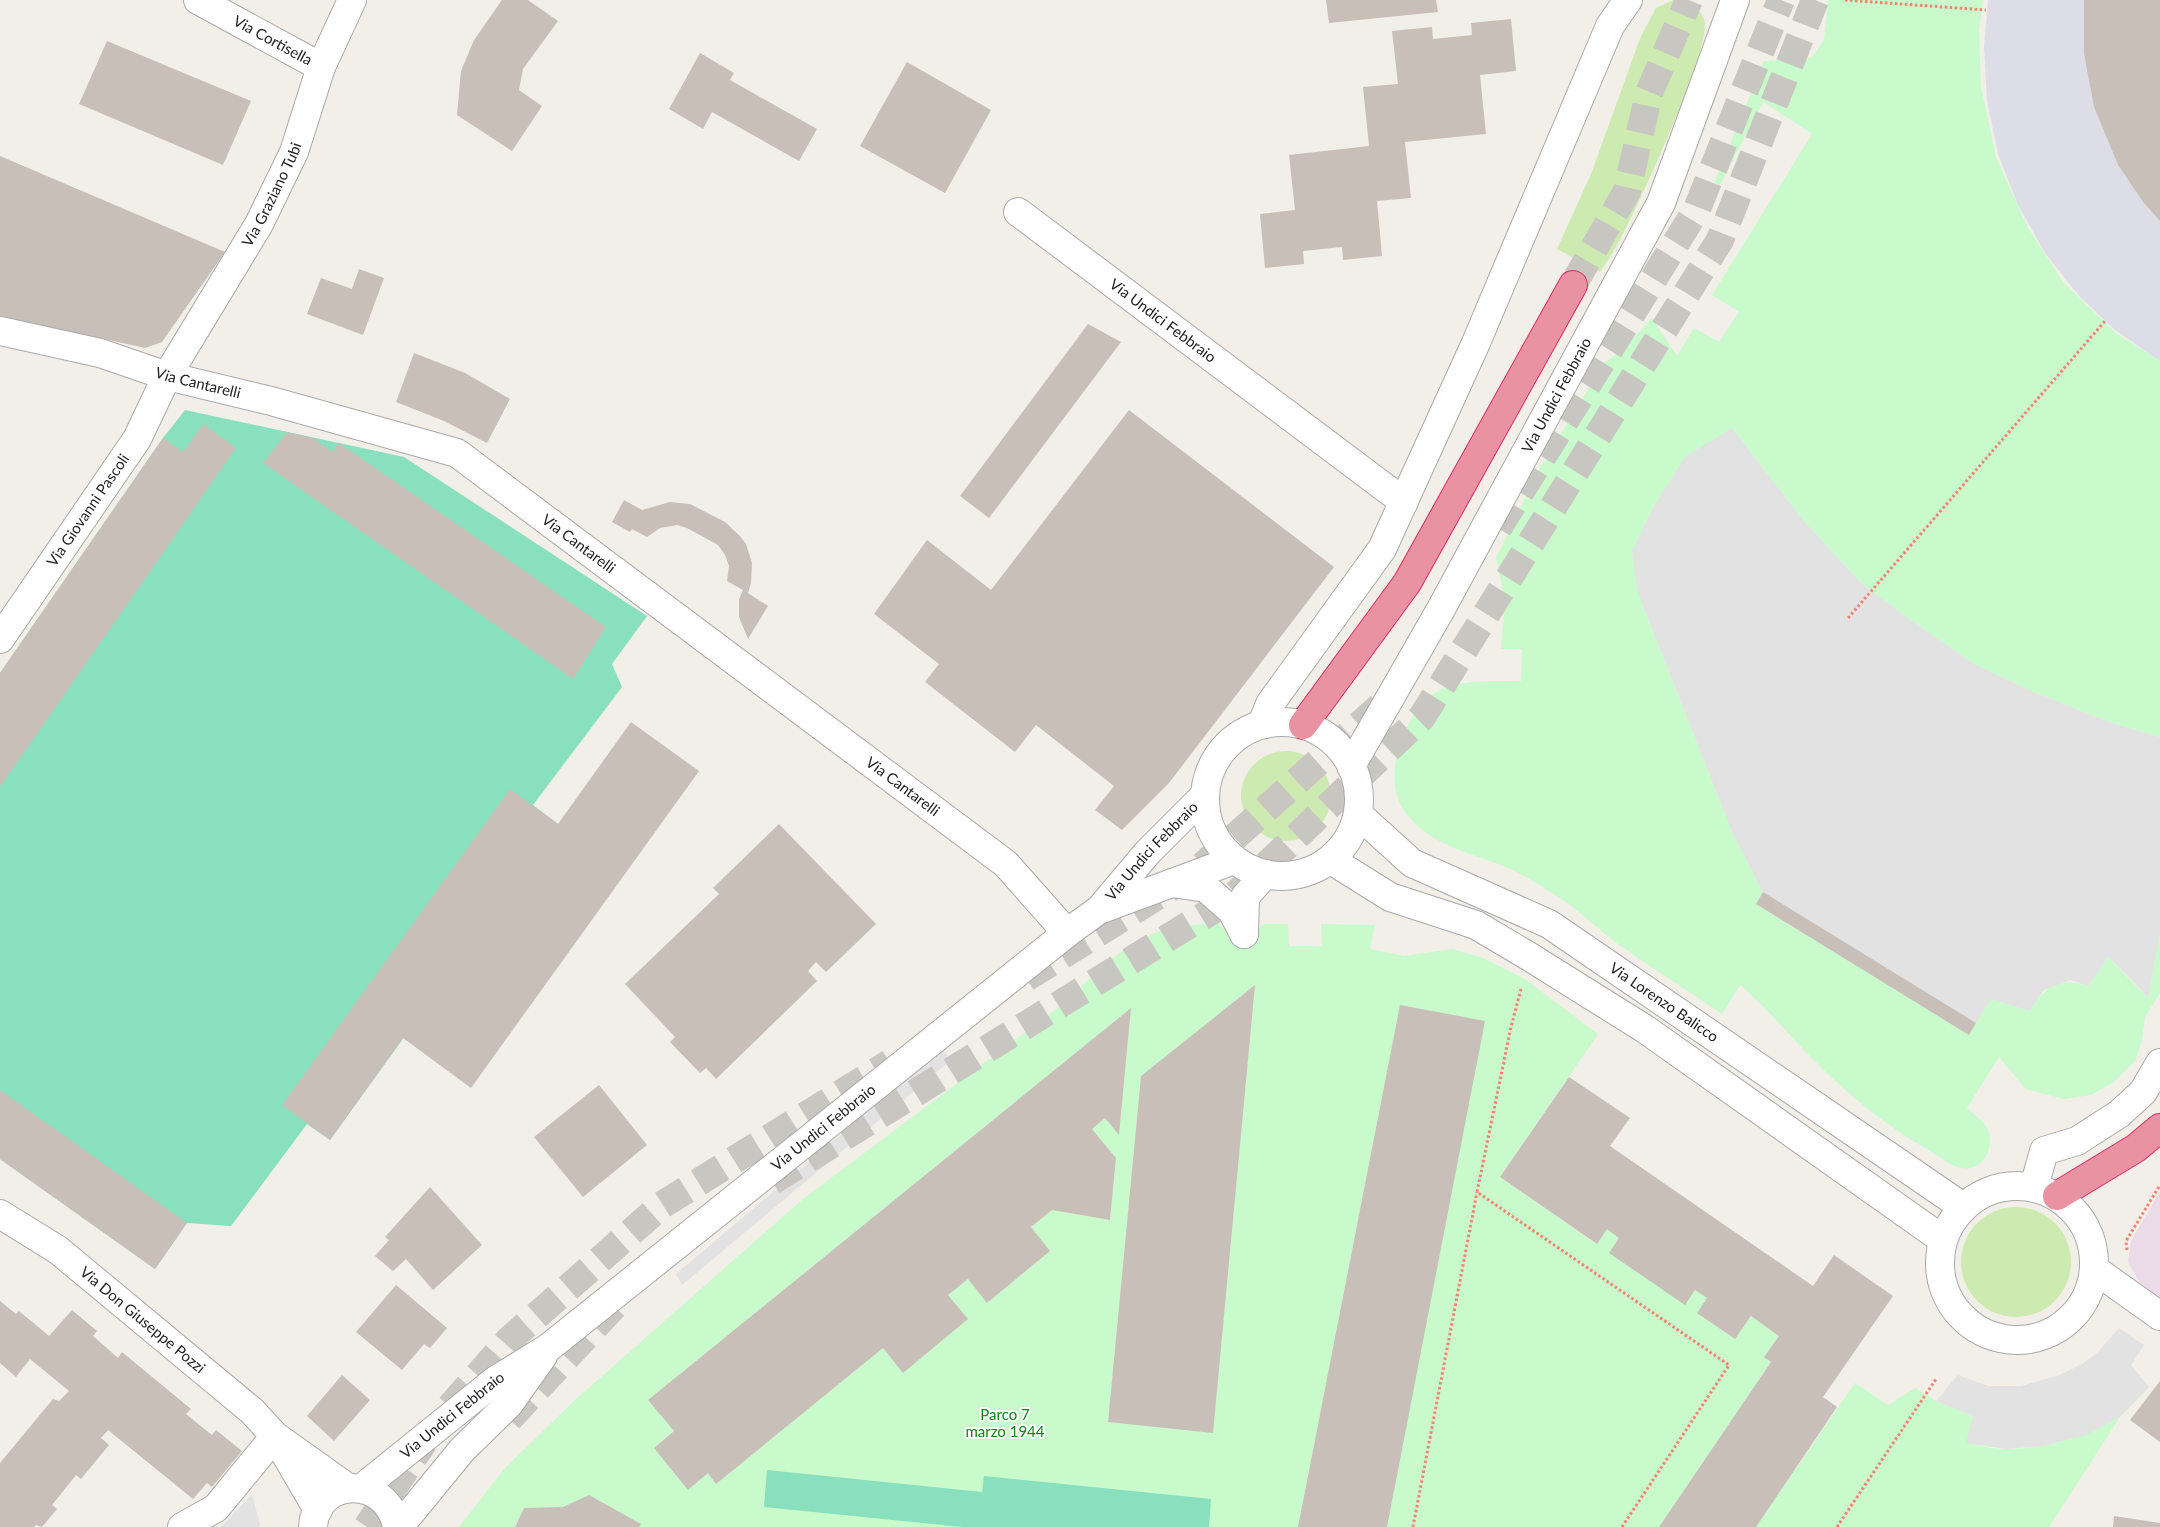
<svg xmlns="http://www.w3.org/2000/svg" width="2160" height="1527" font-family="Lato,sans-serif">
  <rect width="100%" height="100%" fill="#f2efe9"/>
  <path fill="#ebdbe8" d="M 2160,1191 L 2160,1299 L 2139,1281 L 2128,1262 L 2131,1241 Z"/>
  <g fill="#cdebb0">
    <path d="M 1673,0 C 1685,1 1699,6 1704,19 C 1714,44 1636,210 1620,240 C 1614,251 1607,262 1600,272 L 1557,249 L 1591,174 L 1641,36 L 1656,8 Z"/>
    <circle cx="1286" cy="796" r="45"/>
    <circle cx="2016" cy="1262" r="55"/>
  </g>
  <g fill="#c8facc" fill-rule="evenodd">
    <path d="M 1828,0 L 1983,0 L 1979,30 L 1981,87 L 1996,157 L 2027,226 L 2063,282 L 2117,334 L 2160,360 L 2160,737 L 2112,723 L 2033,692 L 1974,664 L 1909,619 L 1861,583 L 1803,520 L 1732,428 L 1638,593 L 1732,832 L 1763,892 L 1756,904 L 1991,999 L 2029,1011 C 2046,986 2057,976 2088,986 L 2108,957 L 2148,998 L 2160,933 L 2160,993 L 2145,1017 L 2142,1040 L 2135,1061 L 2114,1082 L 2091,1095 L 2064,1099 L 2026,1089 L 1999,1057 L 1967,1108 C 1973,1114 1982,1120 1986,1126 C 1997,1145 1984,1172 1962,1168 C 1951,1167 1938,1155 1928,1150 C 1880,1122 1840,1088 1801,1047 C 1781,1026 1763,1004 1740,985 L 1722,1014 C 1687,990 1652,968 1618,944 C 1596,928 1576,907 1552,893 C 1538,884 1522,874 1506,867 C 1474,854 1433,846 1410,818 C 1387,793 1393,758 1406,730 C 1430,675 1469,682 1521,681 L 1522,649 L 1501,649 L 1505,601 L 1496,558 L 1540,468 L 1604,363 L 1623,349 L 1652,318 L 1677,356 L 1694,328 L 1719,342 L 1739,312 L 1712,295 L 1812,134 L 1763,102 L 1720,185 L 1711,191 L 1764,61 L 1811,58 L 1824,40 Z"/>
    <path d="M 1218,923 L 1230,935 L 1255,934 L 1263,924 L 1288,924 L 1289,946 L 1322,946 L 1321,924 L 1375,925 L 1370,949 L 1404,956 L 1452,949 L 1483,958 L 1525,979 L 1598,1034 L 1500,1177 L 1596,1244 L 1607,1229 L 1619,1238 L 1685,1304 L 1695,1290 L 1707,1298 L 1697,1313 L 1735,1339 L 1751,1316 L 1779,1336 L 1764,1357 L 1771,1362 L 1659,1527 L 1387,1527 L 1400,1005 L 1298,1527 L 576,1527 L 563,1507 L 524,1508 L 515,1527 L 459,1527 L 504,1469 L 576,1399 L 803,1199 L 1067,1001 C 1098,970 1127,939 1171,928 C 1186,925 1203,924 1218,923 ZM 1255,985 L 1213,1432 L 1108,1422 L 1141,1076 ZM 1131,1008 L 1119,1134 L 1105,1118 L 1092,1129 L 1116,1158 L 1110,1220 L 1052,1210 L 1031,1227 L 1050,1251 L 987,1303 L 968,1279 L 948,1295 L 968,1319 L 903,1372 L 883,1348 L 717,1483 L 708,1473 L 688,1490 L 654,1448 L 674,1431 L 648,1400 Z"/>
    <path d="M 1855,1383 L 1888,1405 L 1915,1388 L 1936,1401 L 1973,1416 L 1967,1443 C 1979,1445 1993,1449 2005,1449 C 2048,1449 2083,1437 2120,1417 L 2049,1527 L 1756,1527 Z"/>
  </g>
  <g fill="#88e0be">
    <path d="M 185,410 L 404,457 L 647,616 L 612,664 L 622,687 L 533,805 L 558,824 L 330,1140 L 307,1124 L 231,1226 L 187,1223 L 155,1269 L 0,1159 L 0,673 L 163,438 Z"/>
    <path d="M 767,1470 L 982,1492 L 984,1476 L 1211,1499 L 1209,1527 L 962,1527 L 764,1507 Z"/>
  </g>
  <g fill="#e2e2e2">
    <path d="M 1732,428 L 1803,520 L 1861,583 L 1909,619 L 1974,664 L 2033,692 L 2112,723 L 2160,737 L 2160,933 L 2148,998 L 2130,978 L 2108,957 L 2088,986 L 2070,980 L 2044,990 L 2029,1011 L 1991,999 L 1969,1035 L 1756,904 L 1763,892 L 1732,832 L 1638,593 L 1632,551 L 1653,508 L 1685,457 Z"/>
    <path d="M 942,1049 L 951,1060 L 682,1285 L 676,1274 Z"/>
    <path d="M 2119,1328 L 2144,1345 L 2131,1365 L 2149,1387 L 2120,1417 L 2086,1435 L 2043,1446 L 2005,1449 L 1966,1443 L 1973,1416 L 1936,1401 L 1958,1375 L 1988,1386 L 2021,1386 L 2060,1375 L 2082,1364 L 2098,1352 Z"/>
    <path d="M 252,1494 L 260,1525 L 258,1527 L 221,1527 Z"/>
  </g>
  <path fill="#dddde8" d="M 1988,0 L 2084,0 L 2084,54 L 2094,107 L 2118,165 L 2143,202 L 2160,221 L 2160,361 L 2115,330 L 2079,296 L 2045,253 L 2018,205 L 1998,154 L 1987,101 L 1984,46 Z"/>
  <g fill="#c7bfb8">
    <path d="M 502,0 L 528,0 L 558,21 L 523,69 L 519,90 L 542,106 L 512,151 L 457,115 L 461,71 L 474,40 Z"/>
    <path d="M 1326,0 L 1436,0 L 1438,12 L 1329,23 Z"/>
    <path d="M 2084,0 L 2160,0 L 2160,221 L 2143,202 L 2118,165 L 2094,107 L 2084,54 Z"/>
    <path d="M 1511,19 L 1516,71 L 1480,75 L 1486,134 L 1405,142 L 1411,198 L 1377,201 L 1382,256 L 1343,260 L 1342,247 L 1303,251 L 1304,264 L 1265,268 L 1260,214 L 1295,210 L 1289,155 L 1369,146 L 1363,87 L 1398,84 L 1392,31 L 1432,27 L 1433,39 L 1472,35 L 1471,23 Z"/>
    <path d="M 107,41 L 251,101 L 223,165 L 79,104 Z"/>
    <path d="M 700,53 L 734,73 L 730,80 L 817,129 L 799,161 L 712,112 L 703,129 L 669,109 Z"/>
    <path d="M 907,62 L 991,110 L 945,193 L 860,146 Z"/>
    <path d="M 0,156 L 225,252 L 162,342 L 145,348 L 0,316 Z"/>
    <path d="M 359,269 L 384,278 L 363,335 L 307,314 L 321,278 L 352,289 Z"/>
    <path d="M 1088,324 L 1121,342 L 989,518 L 960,496 Z"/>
    <path d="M 414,353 L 465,373 L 510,399 L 487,443 L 444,421 L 396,402 Z"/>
    <path d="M 1129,410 L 1334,567 L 1169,783 L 1122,830 L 1095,810 L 1114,786 L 1036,725 L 1015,752 L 925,682 L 939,664 L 874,614 L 927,540 L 991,590 Z"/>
    <path d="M 203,424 L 236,448 L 0,787 L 0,673 L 163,438 L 183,452 Z"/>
    <path d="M 287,432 L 313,438 L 332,452 L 339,443 L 606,627 L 573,679 L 263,463 Z"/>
    <path d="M 624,500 L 642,510 L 670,502 L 690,504 L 725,522 L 740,536 L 746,544 L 752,563 L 751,583 L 748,593 L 768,606 L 748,639 L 739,617 L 739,599 L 743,590 L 727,581 L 729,566 L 725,555 L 718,545 L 687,528 L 677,525 L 660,528 L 647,537 L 632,529 L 630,532 L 612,522 Z"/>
    <path d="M 631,722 L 699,771 L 471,1088 L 403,1038 L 330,1140 L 282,1105 L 510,789 L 558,824 Z"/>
    <path d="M 779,824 L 876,924 L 826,972 L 816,962 L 808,971 L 817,981 L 716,1079 L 706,1068 L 700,1073 L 670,1042 L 675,1037 L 625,984 L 719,894 L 713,888 Z"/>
    <path d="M 1763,892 L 1976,1023 L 1969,1035 L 1756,904 Z"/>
    <path d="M 1255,985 L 1213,1433 L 1108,1422 L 1141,1076 Z"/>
    <path d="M 1400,1005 L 1485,1021 L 1387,1527 L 1298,1527 Z"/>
    <path d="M 1131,1008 L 1119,1135 L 1105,1118 L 1092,1129 L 1116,1158 L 1110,1220 L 1052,1210 L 1031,1227 L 1050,1251 L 987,1303 L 968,1279 L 948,1295 L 968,1319 L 903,1373 L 883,1348 L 716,1484 L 708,1473 L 688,1490 L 654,1448 L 674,1431 L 648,1400 Z"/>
    <path d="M 1569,1077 L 1630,1118 L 1610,1146 L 1813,1286 L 1834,1255 L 1893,1296 L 1823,1397 L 1837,1407 L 1756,1527 L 1659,1527 L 1771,1362 L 1764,1357 L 1779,1336 L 1751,1316 L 1735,1339 L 1697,1313 L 1707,1298 L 1695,1290 L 1685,1305 L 1609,1253 L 1619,1238 L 1607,1229 L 1597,1244 L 1500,1177 Z"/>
    <path d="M 599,1085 L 647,1145 L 583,1197 L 534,1137 Z"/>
    <path d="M 0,1090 L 187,1223 L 155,1269 L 0,1159 Z"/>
    <path d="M 430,1187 L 482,1245 L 433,1290 L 406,1259 L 393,1271 L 375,1256 L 389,1240 L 385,1237 Z"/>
    <path d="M 396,1285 L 447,1328 L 430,1348 L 424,1344 L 402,1370 L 356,1332 Z"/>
    <path d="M 0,1301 L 16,1314 L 19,1311 L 49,1336 L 72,1310 L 97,1331 L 93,1336 L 118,1358 L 122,1352 L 191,1409 L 186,1414 L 212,1435 L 216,1430 L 242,1451 L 212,1487 L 207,1483 L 193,1499 L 108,1430 L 101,1438 L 109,1445 L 81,1479 L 76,1475 L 52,1505 L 57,1509 L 42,1527 L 36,1525 L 34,1527 L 0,1527 L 0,1463 L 53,1399 L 59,1401 L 69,1391 L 30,1359 L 16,1377 L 0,1363 Z"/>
    <path d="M 342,1375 L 370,1400 L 334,1441 L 307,1416 Z"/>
    <path d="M 2160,1381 L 2160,1442 L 2130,1420 Z"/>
    <path d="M 589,1495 L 641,1524 L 639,1527 L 515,1527 L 524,1508 L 563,1507 Z"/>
    <path d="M 2114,1516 L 2160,1523 L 2160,1527 L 2113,1527 Z"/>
  </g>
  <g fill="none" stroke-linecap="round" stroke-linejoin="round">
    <g stroke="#c8c6c1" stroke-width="28" stroke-dasharray="28 14" stroke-linecap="butt">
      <path d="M 1573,285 L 1627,191 L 1649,93 L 1689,0"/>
      <path d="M 1498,528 L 1697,209 L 1781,0"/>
      <path d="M 1026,978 L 1197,871 L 1385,702"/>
      <path d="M 772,1181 L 1231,899 L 1422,717 L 1720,240 L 1815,0"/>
      <path d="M 450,1407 L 509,1340 L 662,1205 L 890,1063"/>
      <path d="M 509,1419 L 616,1304"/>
      <path d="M 367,1527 L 424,1442"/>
    </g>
    <g stroke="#a9a9a9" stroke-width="30">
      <g id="minor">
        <path id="s1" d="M 198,0 L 321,67"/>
        <path id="s2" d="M 1018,212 L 1404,502"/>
        <path id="s3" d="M 0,331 L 100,353 L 167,376 L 271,401 L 457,453 L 1006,864 L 1067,933"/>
        <path id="s4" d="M 0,639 L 137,439 L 167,376 L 259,224 L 294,152 L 321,67 L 352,0"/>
        <circle cx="1282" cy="799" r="77"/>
        <path d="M 1262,724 L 1270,704 L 1382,549 L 1475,345 L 1610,26 L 1628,0"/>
        <path id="s5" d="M 1351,766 L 1441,609 L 1661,203 L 1735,0"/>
        <path id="s6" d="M 1358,814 L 1412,863 L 1549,924 L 1963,1207"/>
        <path d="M 1331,860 L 1390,897 L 1476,925 L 1530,957 L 1645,1029 L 1942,1239"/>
        <path d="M 1172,883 L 1206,888 L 1232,911 L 1244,934"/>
        <path d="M 1102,909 L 1234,860"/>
        <path d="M 1244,934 L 1245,897 L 1265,874"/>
        <circle cx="2017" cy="1263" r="77"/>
        <path d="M 2034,1187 L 2044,1151 L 2077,1141 L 2119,1114 L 2143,1092 L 2160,1063"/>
        <path id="s7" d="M 0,1214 L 58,1250 L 252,1411 L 275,1436 L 348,1488"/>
        <path d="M 2094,1269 L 2160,1316"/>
        <path d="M 279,1443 L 318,1510"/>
        <path id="s8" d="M 362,1488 L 496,1380 L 548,1348 L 1067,933 L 1100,909 L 1148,852 L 1205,795"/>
        <path d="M 182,1527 L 216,1508 L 275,1436"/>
        <path d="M 313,1527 C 316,1477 387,1474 397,1527"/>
        <path d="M 399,1527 L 462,1450 L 509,1404 L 543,1356"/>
      </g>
    </g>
    <g stroke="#dc2a67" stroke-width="30">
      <g id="highway">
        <path d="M 1303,725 L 1407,583 L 1573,285"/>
        <path d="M 2057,1196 L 2136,1148 L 2160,1128"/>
      </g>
    </g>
    <g stroke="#fa8072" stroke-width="3" stroke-dasharray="2.5 2.5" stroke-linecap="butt">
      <path d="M 1845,0 L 1986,10"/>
      <path d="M 1848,618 L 2105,321"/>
      <path d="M 1521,989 L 1511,1027 L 1477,1192 L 1729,1365 L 1622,1527"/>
      <path d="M 2127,1250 L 2126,1241 L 2160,1185"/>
      <path d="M 1413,1527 L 1477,1192"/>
      <path d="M 1837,1527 L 1936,1379"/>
    </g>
    <use href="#minor" stroke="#fff" stroke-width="28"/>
    <use href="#highway" stroke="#e892a2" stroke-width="28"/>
  </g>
  <g text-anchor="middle" stroke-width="4" stroke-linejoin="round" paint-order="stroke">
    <g font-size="15" fill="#222" stroke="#fff">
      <text dy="5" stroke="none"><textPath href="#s1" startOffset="85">Via Cortisella</textPath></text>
      <text dy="5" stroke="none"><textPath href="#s4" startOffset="522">Via Graziano Tubi</textPath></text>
      <text dy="5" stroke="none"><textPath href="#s2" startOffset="181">Via Undici Febbraio</textPath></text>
      <text dy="5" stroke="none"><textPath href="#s3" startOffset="205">Via Cantarelli</textPath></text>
      <text dy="5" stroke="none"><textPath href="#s5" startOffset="424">Via Undici Febbraio</textPath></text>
      <text dy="5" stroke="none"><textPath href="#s4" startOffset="156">Via Giovanni Pascoli</textPath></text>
      <text dy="5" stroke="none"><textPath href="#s3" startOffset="625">Via Cantarelli</textPath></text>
      <text dy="5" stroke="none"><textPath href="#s3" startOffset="1030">Via Cantarelli</textPath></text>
      <text dy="5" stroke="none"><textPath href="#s8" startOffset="1016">Via Undici Febbraio</textPath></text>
      <text dy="5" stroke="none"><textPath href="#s6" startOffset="362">Via Lorenzo Balicco</textPath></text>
      <text dy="5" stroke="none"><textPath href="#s8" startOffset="586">Via Undici Febbraio</textPath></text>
      <text dy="5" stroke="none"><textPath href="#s7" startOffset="178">Via Don Giuseppe Pozzi</textPath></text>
      <text dy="5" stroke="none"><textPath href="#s8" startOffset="116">Via Undici Febbraio</textPath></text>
    </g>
    <g font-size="15" fill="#0c8416" stroke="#fff">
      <text x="1005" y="1420">Parco 7<tspan x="1005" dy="17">marzo 1944</tspan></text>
    </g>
  </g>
</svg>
